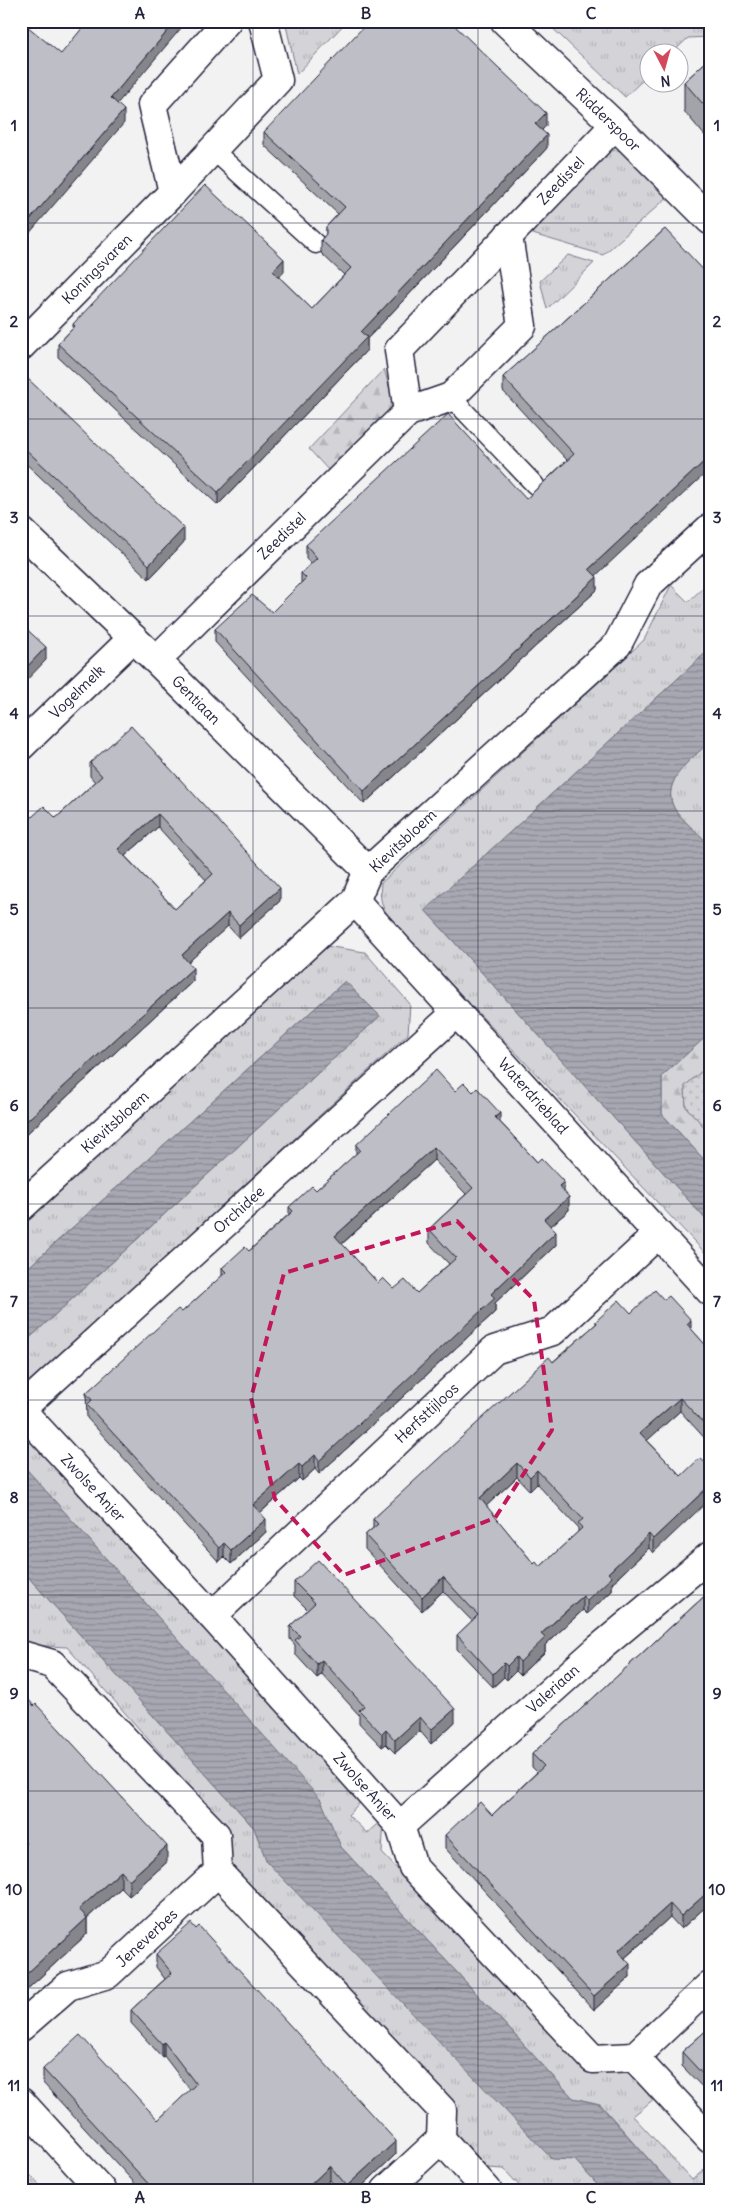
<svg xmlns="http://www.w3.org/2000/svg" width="731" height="2211" font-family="Delius,sans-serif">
  <defs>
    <pattern id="grass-tufts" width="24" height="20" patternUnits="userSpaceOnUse" patternTransform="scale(1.25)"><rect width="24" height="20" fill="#d3d3d8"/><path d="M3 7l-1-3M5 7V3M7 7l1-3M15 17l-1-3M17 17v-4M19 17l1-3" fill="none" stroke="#b5b5ba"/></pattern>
    <pattern id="forest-firs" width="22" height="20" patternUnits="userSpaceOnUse" patternTransform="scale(1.25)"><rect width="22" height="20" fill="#d3d3d8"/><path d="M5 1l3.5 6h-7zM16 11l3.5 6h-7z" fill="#b5b5ba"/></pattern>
    <pattern id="park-dots" width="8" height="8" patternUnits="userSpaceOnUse" patternTransform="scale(1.25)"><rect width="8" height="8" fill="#d3d3d8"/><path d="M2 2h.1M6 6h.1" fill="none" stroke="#b5b5ba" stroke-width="1.8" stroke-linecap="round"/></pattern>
    <pattern id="water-rules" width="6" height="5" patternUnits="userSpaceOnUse" patternTransform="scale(1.25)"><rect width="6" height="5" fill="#a8a8b2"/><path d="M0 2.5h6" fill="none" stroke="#888892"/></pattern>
  </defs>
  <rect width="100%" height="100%" fill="#f2f2f3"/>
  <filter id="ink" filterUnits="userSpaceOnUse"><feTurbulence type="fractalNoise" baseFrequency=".02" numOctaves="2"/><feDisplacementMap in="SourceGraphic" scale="10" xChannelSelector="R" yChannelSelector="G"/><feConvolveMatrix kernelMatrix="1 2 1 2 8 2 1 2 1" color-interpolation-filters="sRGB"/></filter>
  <g filter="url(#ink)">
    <g fill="url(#grass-tufts)" stroke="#7a7a8a">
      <path d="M 285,21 L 347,21 L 297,74 Z"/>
      <path d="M 545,21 L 710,21 L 710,37 L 688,38 L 673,52 L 648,52 L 648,75 L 625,97 Z"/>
      <path d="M 615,150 L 627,151 L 670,195 L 603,255 L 526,232 L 604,153 Z"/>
      <path d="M 568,255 L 594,263 L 547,309 L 540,281 Z"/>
      <path d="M 710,581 L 710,649 L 425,910 L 710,1224 L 710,1258 L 401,931 C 386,914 378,906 381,883 L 644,640 L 671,585 L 688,602 Z"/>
      <path d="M 710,742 L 710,845 C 701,836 680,818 674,808 C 660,781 692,758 710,742 Z"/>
      <path d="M 325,946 L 365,952 L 410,1004 L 408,1034 L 21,1391 L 21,1346 L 380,1016 L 345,981 L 21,1274 L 21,1225 Z"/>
      <path d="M 21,1426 L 364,1798 L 348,1815 L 367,1833 L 384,1818 L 382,1853 L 590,2071 L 634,2073 L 655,2098 L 633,2116 L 692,2180 L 710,2165 L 710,2190 L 676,2190 L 600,2104 L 573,2098 L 341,1847 L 320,1800 L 21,1463 Z"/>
      <path d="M 21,1569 L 254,1828 L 267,1862 L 575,2160 L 602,2190 L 523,2190 L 504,2169 L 488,2168 L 454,2131 L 456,2104 L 230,1863 L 228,1830 L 67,1647 L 26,1645 L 21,1640 Z"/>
      <path d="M 21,2165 L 44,2190 L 21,2190 Z"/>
    </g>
    <g fill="url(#forest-firs)" stroke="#7a7a8a">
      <path d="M 384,369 L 394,403 L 389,419 L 330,472 L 309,449 Z"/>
      <path d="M 710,1033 L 710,1064 L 685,1086 L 686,1107 L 710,1133 L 710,1166 L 662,1114 L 662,1076 Z"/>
    </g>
    <path fill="url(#park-dots)" stroke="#7a7a8a" d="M 710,1064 L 710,1133 L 686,1107 L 685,1086 Z"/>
    <g fill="url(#water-rules)" stroke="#727282">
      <path d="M 710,649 L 710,742 C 692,758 660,781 674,808 C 680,818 701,836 710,845 L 710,1033 L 662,1076 L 662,1114 L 710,1166 L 710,1224 L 425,910 Z"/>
      <path d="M 345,981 L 380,1016 L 21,1346 L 21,1274 Z"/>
      <path d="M 21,1463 L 321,1800 L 341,1847 L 573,2098 L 599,2104 L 676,2190 L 602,2190 L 575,2160 L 552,2159 L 267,1862 L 254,1828 L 21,1569 Z"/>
    </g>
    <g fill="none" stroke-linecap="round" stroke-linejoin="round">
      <g stroke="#22223b" stroke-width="21">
        <g id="lane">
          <path d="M 213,150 L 316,244"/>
          <path d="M 451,397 L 535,485"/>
        </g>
      </g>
      <g stroke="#22223b" stroke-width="31">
        <g id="street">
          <path d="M 505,21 L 618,128 L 710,220"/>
          <path d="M 173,192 L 152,105 L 227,21"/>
          <path d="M 21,346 L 173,192 L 278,80 L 263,21"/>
          <path d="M 408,412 L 399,350 L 615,125"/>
          <path d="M 21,531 L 156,660 L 368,871"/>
          <path d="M 156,660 L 408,412 L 451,397 L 522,326 L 508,236"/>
          <path d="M 21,746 L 133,638"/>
          <path d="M 355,901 L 710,1291"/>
          <path d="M 21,1207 L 355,901 L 368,871 L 617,645 L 648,585 L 710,528"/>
          <path d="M 21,1409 L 457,1012"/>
          <path d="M 21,1410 L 212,1616 L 400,1826 L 413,1867 L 593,2059 L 634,2057 L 710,2139"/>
          <path d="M 212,1616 L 494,1350 L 553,1331 L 658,1234"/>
          <path d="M 21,1655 L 52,1664 L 216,1835 L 218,1872 L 442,2110 L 441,2139 L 487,2190"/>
          <path d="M 400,1826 L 597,1650 L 710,1556"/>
          <path d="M 21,2027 L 68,1986 L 108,1974 L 218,1872"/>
          <path d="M 634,2057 L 710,1985"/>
          <path d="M 21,2102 L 101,2190"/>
          <path d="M 386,2190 L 441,2139"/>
        </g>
      </g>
      <use href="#lane" stroke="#fff" stroke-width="18"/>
      <use href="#street" stroke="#fff" stroke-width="28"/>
    </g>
    <g fill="#a3a3aa" stroke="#22223b" fill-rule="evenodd">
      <path d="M 453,24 L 546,126 L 542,130 L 547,148 L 367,339 L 367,350 L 218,505 L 58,357 L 58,344 L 73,328 L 73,324 L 284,272 L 279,277 L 312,309 L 344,275 L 321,253 L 321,240 L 326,234 L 326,227 L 338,214 L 264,145 L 264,132 Z"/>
      <path d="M 710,58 L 710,159 L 706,153 L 706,137 L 684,111 L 684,82 Z"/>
      <path d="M 665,229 L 596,576 L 597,590 L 364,804 L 215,642 L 215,629 L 272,612 L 301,583 L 301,573 L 311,564 L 306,558 L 306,545 L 526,499 L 567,460 L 503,391 L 503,377 Z"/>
      <path d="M 21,382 L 184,542 L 149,579 L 21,459 Z"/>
      <path d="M 90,763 L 280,901 L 239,938 L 228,926 L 188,962 L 193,981 L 21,1139 L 21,827 L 56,818 L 95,782 L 90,776 ZM 158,827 L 206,880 L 175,909 L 125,856 Z"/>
      <path d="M 455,1091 L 500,1122 L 564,1191 L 569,1210 L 551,1226 L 556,1245 L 495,1303 L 495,1312 L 319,1474 L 315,1469 L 302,1481 L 299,1478 L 260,1513 L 266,1532 L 231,1564 L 224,1557 L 219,1562 L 87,1418 L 86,1393 L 182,1312 L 222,1276 L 222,1268 L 249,1251 L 289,1214 L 289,1207 L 316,1190 L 356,1154 L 356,1145 ZM 434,1160 L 466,1194 L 429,1229 L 429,1243 L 449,1264 L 417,1293 L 394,1289 L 378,1283 L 342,1244 Z"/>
      <path d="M 631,1313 L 691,1329 L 710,1350 L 710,1444 L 680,1411 L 647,1440 L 681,1476 L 653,1553 L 649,1548 L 612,1583 L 612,1591 L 587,1614 L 583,1610 L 545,1645 L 545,1652 L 520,1675 L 516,1671 L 507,1680 L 504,1677 L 493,1687 L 457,1649 L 457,1635 L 472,1621 L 443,1591 L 422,1611 L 365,1549 L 365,1535 L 373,1528 L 373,1519 L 596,1324 L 596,1321 ZM 517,1477 L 530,1491 L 537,1484 L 578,1528 L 578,1532 L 540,1567 L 534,1564 L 486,1506 Z"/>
      <path d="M 294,1582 L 455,1722 L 431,1744 L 420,1731 L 395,1753 L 386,1744 L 382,1747 L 359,1723 L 359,1715 L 322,1674 L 317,1678 L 295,1654 L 295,1645 L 290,1639 L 290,1626 L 308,1610 L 294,1596 Z"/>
      <path d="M 710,1591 L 710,1903 L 681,1929 L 670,1917 L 625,1958 L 630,1977 L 594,2010 L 445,1848 L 445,1835 L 492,1815 L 537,1772 L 532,1767 L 532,1754 Z"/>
      <path d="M 21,1707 L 167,1862 L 129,1896 L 121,1888 L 87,1918 L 87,1934 L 21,1995 Z"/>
      <path d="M 156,1954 L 396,2154 L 358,2190 L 339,2190 L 330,2180 L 319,2190 L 141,2190 L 43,2083 L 43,2069 L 158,2120 L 190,2090 L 164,2056 L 162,2057 L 131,2023 L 131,2010 L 165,1979 L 156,1967 Z"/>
      <path d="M 710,2027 L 710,2095 L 682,2066 L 682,2052 Z"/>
    </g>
    <g fill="#85858b" stroke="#22223b">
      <path d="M 176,21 L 187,21 L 111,111 L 111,98 Z"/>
      <path d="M 124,110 L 124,123 L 21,243 L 21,230 Z"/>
      <path d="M 546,113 L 546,126 L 535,137 L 535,124 Z"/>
      <path d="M 547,135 L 547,148 L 367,339 L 367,350 L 218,505 L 218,492 L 361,332 Z"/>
      <path d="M 284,259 L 284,272 L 273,284 L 273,271 Z"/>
      <path d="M 710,456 L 710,469 L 589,582 L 589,569 Z"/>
      <path d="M 184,528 L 184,542 L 149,579 L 149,565 Z"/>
      <path d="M 597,577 L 597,590 L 364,804 L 364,791 Z"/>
      <path d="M 46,647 L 46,660 L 21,686 L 21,673 Z"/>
      <path d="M 158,814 L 158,827 L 118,862 L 118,849 Z"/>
      <path d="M 280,888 L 280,901 L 239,938 L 239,925 Z"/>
      <path d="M 228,913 L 228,926 L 182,968 L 182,955 Z"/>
      <path d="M 193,968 L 193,981 L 21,1139 L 21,1126 Z"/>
      <path d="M 500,1113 L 500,1126 L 495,1117 Z"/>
      <path d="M 434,1147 L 434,1160 L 335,1250 L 335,1236 Z"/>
      <path d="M 564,1182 L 564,1196 L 559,1186 Z"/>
      <path d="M 569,1197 L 569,1210 L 544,1232 L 544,1219 Z"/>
      <path d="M 556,1232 L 556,1245 L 495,1303 L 495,1312 L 319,1474 L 319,1461 L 491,1294 Z"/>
      <path d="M 691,1320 L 691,1334 L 687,1324 Z"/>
      <path d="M 680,1398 L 680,1411 L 640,1447 L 640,1433 Z"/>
      <path d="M 315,1455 L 315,1469 L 302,1481 L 302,1467 Z"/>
      <path d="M 517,1463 L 517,1477 L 480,1512 L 480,1498 Z"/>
      <path d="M 299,1464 L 299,1478 L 253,1519 L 253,1505 Z"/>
      <path d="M 537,1470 L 537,1484 L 530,1491 L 530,1477 Z"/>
      <path d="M 710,1485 L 710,1499 L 653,1553 L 653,1539 Z"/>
      <path d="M 266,1519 L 266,1532 L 231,1564 L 231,1550 Z"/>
      <path d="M 649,1534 L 649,1548 L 612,1583 L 612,1591 L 587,1614 L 587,1600 L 608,1573 Z"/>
      <path d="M 224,1543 L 224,1557 L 219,1562 L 219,1548 Z"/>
      <path d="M 443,1577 L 443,1591 L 422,1611 L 422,1597 Z"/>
      <path d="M 583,1596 L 583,1610 L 545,1645 L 545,1652 L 520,1675 L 520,1662 L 541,1634 Z"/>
      <path d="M 516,1657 L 516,1671 L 507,1680 L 507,1666 Z"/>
      <path d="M 322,1660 L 322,1674 L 317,1678 L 317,1664 Z"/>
      <path d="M 504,1663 L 504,1677 L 493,1687 L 493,1674 Z"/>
      <path d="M 455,1709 L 455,1722 L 431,1744 L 431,1730 Z"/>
      <path d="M 420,1717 L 420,1731 L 395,1753 L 395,1740 Z"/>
      <path d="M 386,1730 L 386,1744 L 382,1747 L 382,1734 Z"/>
      <path d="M 167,1846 L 167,1862 L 129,1896 L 129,1880 Z"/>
      <path d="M 121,1871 L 121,1888 L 79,1925 L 79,1909 Z"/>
      <path d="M 710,1890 L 710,1903 L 681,1929 L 681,1916 Z"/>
      <path d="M 670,1904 L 670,1917 L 618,1964 L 618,1951 Z"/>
      <path d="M 87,1918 L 87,1934 L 21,1995 L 21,1979 Z"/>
      <path d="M 630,1964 L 630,1977 L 594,2010 L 594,1996 Z"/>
      <path d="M 164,2042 L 164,2056 L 162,2057 L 162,2044 Z"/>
      <path d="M 396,2141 L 396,2154 L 358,2190 L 347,2190 L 347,2186 Z"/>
      <path d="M 330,2166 L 330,2180 L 319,2190 L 305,2190 Z"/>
    </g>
    <g fill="#bebec6" stroke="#22223b" fill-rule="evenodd">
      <path d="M 21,21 L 61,54 L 88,21 L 176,21 L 111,98 L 124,110 L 21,230 Z"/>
      <path d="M 369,21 L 453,21 L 453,24 L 546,113 L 535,124 L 547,135 L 361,332 L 367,337 L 218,492 L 58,344 L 75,326 L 73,324 L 205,185 L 284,259 L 273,271 L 312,309 L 351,268 L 321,240 L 326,234 L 326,227 L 345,207 L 264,132 Z"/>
      <path d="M 710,58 L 710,112 L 684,82 Z"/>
      <path d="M 710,122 L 710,129 L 706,124 Z"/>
      <path d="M 665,229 L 710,277 L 710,456 L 589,569 L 597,577 L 364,791 L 215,629 L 252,595 L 272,612 L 306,578 L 301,573 L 317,558 L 306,545 L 448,414 L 526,499 L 574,454 L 503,377 Z"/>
      <path d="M 26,377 L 184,528 L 149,565 L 21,445 L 21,382 Z"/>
      <path d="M 21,624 L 46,647 L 21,673 Z"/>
      <path d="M 131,726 L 280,888 L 239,925 L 228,913 L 182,955 L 193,968 L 21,1126 L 21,827 L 44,806 L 56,818 L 102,776 L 90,763 ZM 158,814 L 213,874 L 175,909 L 118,849 Z"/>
      <path d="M 436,1070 L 455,1091 L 464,1083 L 473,1092 L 477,1088 L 500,1113 L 495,1117 L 513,1136 L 537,1162 L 541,1158 L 564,1182 L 559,1186 L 569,1197 L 544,1219 L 556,1232 L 491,1294 L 495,1298 L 319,1461 L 315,1455 L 302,1467 L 299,1464 L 253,1505 L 266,1519 L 231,1550 L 224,1543 L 219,1548 L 87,1405 L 92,1400 L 86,1393 L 178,1309 L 182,1312 L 226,1272 L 222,1268 L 245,1247 L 249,1251 L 293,1211 L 289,1207 L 312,1186 L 316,1190 L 360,1150 L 356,1145 ZM 434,1147 L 473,1188 L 429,1229 L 456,1258 L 417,1293 L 405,1280 L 394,1289 L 383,1278 L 378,1283 L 335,1236 Z"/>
      <path d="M 655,1290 L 664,1300 L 669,1296 L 691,1320 L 687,1324 L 710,1350 L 710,1430 L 680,1398 L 640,1433 L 681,1476 L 700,1458 L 710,1467 L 710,1485 L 653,1539 L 649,1534 L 608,1573 L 612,1577 L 587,1600 L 583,1596 L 565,1612 L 541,1634 L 545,1638 L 520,1662 L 516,1657 L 507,1666 L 504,1663 L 493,1674 L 457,1635 L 478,1615 L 443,1577 L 422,1597 L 365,1535 L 378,1524 L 373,1519 L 549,1357 L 553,1362 L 597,1323 L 596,1321 L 619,1300 L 631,1313 ZM 517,1463 L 530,1477 L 537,1470 L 583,1519 L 578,1523 L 582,1528 L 540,1567 L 536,1562 L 534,1564 L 480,1498 Z"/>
      <path d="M 318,1560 L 455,1709 L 431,1730 L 420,1717 L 395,1740 L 386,1730 L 382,1734 L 359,1710 L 364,1706 L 322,1660 L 317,1664 L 295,1640 L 300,1636 L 290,1626 L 315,1603 L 294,1582 Z"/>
      <path d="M 710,1591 L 710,1890 L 681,1916 L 670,1904 L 618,1951 L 630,1964 L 594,1996 L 445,1835 L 480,1802 L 492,1815 L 544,1766 L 532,1754 Z"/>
      <path d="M 29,1700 L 34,1706 L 36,1704 L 167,1846 L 129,1880 L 121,1871 L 79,1909 L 87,1918 L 21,1979 L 21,1847 L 26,1843 L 21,1838 L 21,1707 Z"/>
      <path d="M 191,1923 L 196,1929 L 199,1926 L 396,2141 L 347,2186 L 330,2166 L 305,2190 L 154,2190 L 43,2069 L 80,2035 L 158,2120 L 196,2084 L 164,2042 L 162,2044 L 131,2010 L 172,1973 L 156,1954 Z"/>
      <path d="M 710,2027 L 710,2082 L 682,2052 Z"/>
    </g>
  </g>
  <path fill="none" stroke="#c2185b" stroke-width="4" stroke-dasharray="10 6" stroke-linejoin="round" d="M 457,1221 L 534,1300 L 552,1430 L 495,1518 L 344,1575 L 275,1499 L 251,1398 L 284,1273 Z"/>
  <path fill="none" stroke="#22223b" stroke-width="1" stroke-opacity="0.55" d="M 253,21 L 253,2190M 478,21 L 478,2190M 21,223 L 710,223M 21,419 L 710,419M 21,616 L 710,616M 21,811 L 710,811M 21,1008 L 710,1008M 21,1204 L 710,1204M 21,1400 L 710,1400M 21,1595 L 710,1595M 21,1791 L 710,1791M 21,1988 L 710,1988"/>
  <g text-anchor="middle" stroke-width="4" stroke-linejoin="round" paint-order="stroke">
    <g font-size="15" fill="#22223b" stroke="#fff">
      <text transform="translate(608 120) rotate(44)" y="5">Ridderspoor</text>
      <text transform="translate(561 181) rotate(-46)" y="5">Zeedistel</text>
      <text transform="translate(97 269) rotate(-45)" y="5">Koningsvaren</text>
      <text transform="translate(282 536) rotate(-44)" y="5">Zeedistel</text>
      <text transform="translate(77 692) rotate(-44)" y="5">Vogelmelk</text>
      <text transform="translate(196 700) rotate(45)" y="5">Gentiaan</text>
      <text transform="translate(403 841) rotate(-43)" y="5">Kievitsbloem</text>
      <text transform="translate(533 1096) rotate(48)" y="5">Waterdrieblad</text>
      <text transform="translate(115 1122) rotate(-42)" y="5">Kievitsbloem</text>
      <text transform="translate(239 1210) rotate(-42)" y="5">Orchidee</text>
      <text transform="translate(427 1413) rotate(-43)" y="5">Herfsttijloos</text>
      <text transform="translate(93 1488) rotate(47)" y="5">Zwolse Anjer</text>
      <text transform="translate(553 1689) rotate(-42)" y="5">Valeriaan</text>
      <text transform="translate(365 1787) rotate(48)" y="5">Zwolse Anjer</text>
      <text transform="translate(147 1938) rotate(-43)" y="5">Jeneverbes</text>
    </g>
  </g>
  <rect width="731" height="2211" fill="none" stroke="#fff" stroke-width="55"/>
  <g transform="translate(664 68) rotate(174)"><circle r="24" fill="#ffffff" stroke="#a7a7b1"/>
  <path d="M0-4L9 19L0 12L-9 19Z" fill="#d1495b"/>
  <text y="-8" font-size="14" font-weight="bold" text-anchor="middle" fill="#22223b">N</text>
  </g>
  <rect x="28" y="28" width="676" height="2156" fill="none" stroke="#22223b" stroke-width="2"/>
  <g font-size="16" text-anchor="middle" font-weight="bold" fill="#22223b">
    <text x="140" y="19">A</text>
    <text x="366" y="19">B</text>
    <text x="591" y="19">C</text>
    <text x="14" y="131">1</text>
    <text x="717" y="131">1</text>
    <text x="14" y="327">2</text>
    <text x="717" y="327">2</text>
    <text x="14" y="523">3</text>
    <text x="717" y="523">3</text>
    <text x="14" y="719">4</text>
    <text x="717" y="719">4</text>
    <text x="14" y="915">5</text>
    <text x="717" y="915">5</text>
    <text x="14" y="1111">6</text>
    <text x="717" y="1111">6</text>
    <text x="14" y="1307">7</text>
    <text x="717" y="1307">7</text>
    <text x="14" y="1503">8</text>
    <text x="717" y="1503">8</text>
    <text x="14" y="1699">9</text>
    <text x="717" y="1699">9</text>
    <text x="14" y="1895">10</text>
    <text x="717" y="1895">10</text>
    <text x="14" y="2091">11</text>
    <text x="717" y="2091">11</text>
    <text x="140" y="2203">A</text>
    <text x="366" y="2203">B</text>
    <text x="591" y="2203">C</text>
  </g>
</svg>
